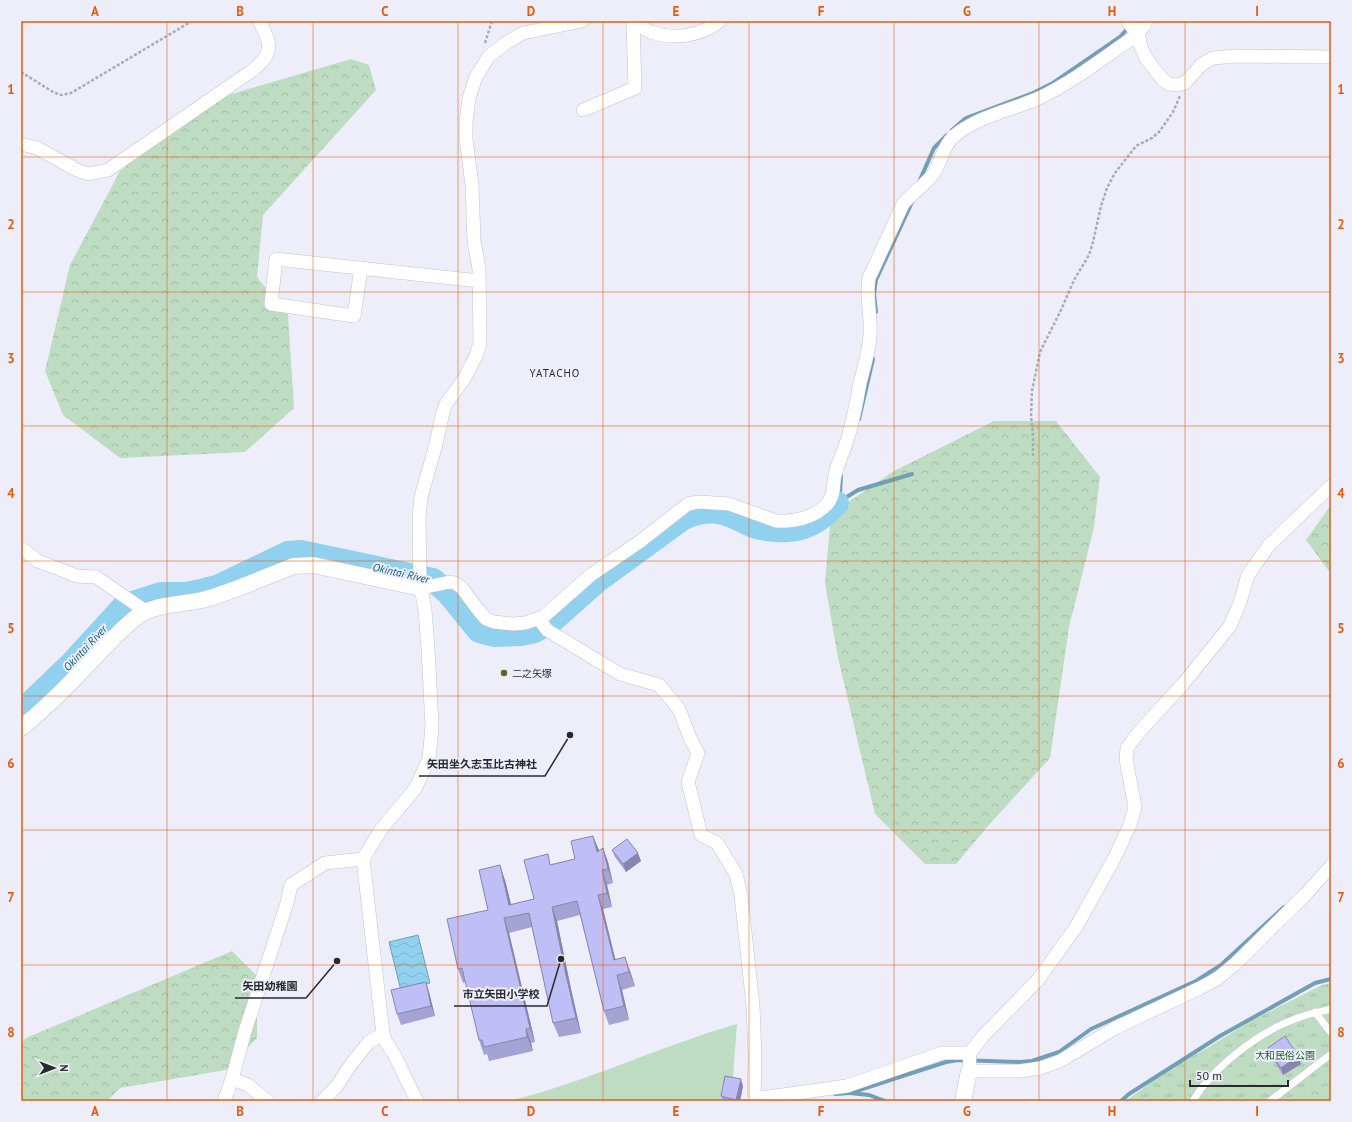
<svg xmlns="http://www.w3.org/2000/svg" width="1352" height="1122" font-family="'PT Sans','Noto Sans JP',sans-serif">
  <defs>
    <pattern id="grass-tufts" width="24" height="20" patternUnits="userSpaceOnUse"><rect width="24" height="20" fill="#bedcc1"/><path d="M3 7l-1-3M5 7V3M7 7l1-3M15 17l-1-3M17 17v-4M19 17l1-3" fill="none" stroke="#a3bda6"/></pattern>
    <pattern id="forest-crowns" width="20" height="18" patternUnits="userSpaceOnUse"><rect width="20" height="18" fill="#bedcc1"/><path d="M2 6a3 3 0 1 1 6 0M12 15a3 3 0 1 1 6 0" fill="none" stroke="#a3bda6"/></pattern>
    <pattern id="water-waves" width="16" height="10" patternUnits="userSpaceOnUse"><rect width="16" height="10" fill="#90d1ef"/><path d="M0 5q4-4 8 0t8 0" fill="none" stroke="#7cb4cd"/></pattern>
  </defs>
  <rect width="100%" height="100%" fill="#eeeefa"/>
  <path fill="url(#grass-tufts)" d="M 1331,983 L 1331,1101 L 1126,1101 L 1169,1069 L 1209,1047 L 1249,1022 L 1322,985 Z"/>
  <g fill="url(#forest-crowns)">
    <path d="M 351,59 L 369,65 L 376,90 L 263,215 L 257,277 L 288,315 L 294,408 L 245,452 L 120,458 L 63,415 L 45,371 L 70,265 L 120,171 L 211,100 Z"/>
    <path d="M 994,421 L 1056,421 L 1100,477 L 1094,527 L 1069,627 L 1050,758 L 988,826 L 956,864 L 925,864 L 875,814 L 838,658 L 825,583 L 831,514 L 894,471 Z"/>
    <path d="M 1331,505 L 1331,574 L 1306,540 Z"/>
    <path d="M 232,951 L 257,976 L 257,1038 L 226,1070 L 120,1088 L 107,1101 L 21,1101 L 21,1043 L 26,1038 Z"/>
    <path d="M 1331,1084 L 1331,1101 L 1299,1101 L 1299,1096 Z"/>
  </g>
  <path fill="#bedcc1" d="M 737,1024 L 733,1077 L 722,1101 L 509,1101 C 587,1082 660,1046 737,1024 Z"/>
  <path fill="url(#water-waves)" stroke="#719fb5" d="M 418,935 L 430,983 L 401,991 L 389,942 Z"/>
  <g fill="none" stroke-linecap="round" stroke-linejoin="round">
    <g stroke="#719fb5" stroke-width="4">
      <path d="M 952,130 L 966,118 L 1033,93 L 1053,83 L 1120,37 L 1127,29"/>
      <path d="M 919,182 L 934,148 L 947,135"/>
      <path d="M 876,312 L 874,294 L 876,280 L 913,200"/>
      <path d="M 859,419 L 873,359"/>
      <path d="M 837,503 L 840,493 L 841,476"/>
      <path d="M 837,503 L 858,490 L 912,474"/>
      <path d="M 850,1093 L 869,1095 L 885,1101"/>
      <path d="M 835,1094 L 850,1093 L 946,1062 L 958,1060 L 1020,1062 L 1032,1061 L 1059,1052 L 1091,1029 L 1196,981 L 1221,965 L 1284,907"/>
      <path d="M 1121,1101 L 1129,1094 L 1220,1036 L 1315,983 L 1331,979"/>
    </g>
    <path stroke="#90d1ef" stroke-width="24" d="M 21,712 L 70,665 L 124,606 L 161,594 L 185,594 L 201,591 L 217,587 L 288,553 L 301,552 L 433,580 L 448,593 L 479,631 L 494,635 L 521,634 L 535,631 L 552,621 L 597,581 L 682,519 C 699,510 717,509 734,517 C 742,520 749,525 757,527 C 775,532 800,532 816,521 C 824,517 830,510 837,503"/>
    <g stroke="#c3c3cf" stroke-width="8">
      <g id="service">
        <path d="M 1315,1012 L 1331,1033"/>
        <path d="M 1193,1101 C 1212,1068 1259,1032 1295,1019 C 1307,1014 1319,1012 1331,1009"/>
        <path d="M 1270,1101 L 1331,1054"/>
      </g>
    </g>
    <g stroke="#c3c3cf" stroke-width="14">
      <g id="minor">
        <path d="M 632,21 C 638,24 644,29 651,32 C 674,40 701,36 720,21"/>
        <path d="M 1127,21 L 1138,34 L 1141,47 L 1146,58 L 1163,80 L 1169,84 L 1177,85 L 1185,83 L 1202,64 L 1213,58 L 1235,56 L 1331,57"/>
        <path d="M 583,110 L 635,88 L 633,21"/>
        <path d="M 21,144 L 37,148 L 77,170 L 88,174 L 108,170 L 250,72 C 255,68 261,64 264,59 C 274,46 265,32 259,21"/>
        <path d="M 361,268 L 354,316 L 271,304 L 276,259 L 479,281"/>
        <path d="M 1331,486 L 1269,545 L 1248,575 L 1240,602 L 1230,626 L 1183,684 L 1139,732 L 1127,748 L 1126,759 L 1135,807 L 1130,825 L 1114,859 L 1076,927 L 1038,980 L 983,1036 L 970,1053 L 969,1071 L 1020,1071 L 1041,1068 L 1060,1061 L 1115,1028 L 1200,988 L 1217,979 L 1235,964 L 1305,895 L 1331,866"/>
        <path d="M 21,548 L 38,561 L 77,576 L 96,577 L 147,612"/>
        <path d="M 421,588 L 450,582 L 455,583 L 462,588 L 479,611 L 486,619 L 494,622 L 513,624 L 525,623 L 543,617 L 592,574 L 642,540 L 688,504 L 699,502 L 729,504 L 776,521 C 794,522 815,518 828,503 C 836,493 832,482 836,471 C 840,458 846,446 849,434 C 854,417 857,400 860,383 C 864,367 869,352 870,335 C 872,316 865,297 869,278 L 903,204 C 912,193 925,185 933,174 C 942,162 941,149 953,137 C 977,116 1010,111 1039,98 C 1073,82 1103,58 1134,37 L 1144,26 L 1146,21"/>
        <path d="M 539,619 L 547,630 L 620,674 L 659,685 L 679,709 L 691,740 L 698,753 L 688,782 L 701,835 L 717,843 L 736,874 L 741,895 L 753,1006 L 755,1057 L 754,1099 L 753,1101"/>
        <path d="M 232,1079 L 248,1085 L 267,1101"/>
        <path d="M 754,1099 L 847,1086 L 942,1053 L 970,1053"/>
        <path d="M 224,1101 L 232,1079 L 245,1031 L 287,903 L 291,885 L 325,863 L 363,859"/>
        <path d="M 322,1101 L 336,1087 L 352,1063 L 369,1042 L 383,1034"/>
        <path d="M 417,1101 L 395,1056 L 386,1042 L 383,1034 L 363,859 L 382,828 L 415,789 L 429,759 L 432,726 L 428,648 L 425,610 L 420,582 L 419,518 L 421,497 L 436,444 L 443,412 L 446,404 L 464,379 L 476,356 L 480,343 L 479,269 L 474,241 L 472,185 L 466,139 L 466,123 L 469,98 L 476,77 L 489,56 L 506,43 L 523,33 L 582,21"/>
      </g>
    </g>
    <g stroke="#c3c3cf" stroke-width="17">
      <g id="tertiary">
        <path d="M 21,728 C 50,705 75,678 100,652 C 112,640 124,626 138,616 C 158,603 180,605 202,600 C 233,592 264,577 294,566 L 313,565 L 421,588"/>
        <path d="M 963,1101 L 969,1071"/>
      </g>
    </g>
    <g stroke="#ababb5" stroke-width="2.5" stroke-dasharray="3 2" stroke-linecap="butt">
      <path d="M 485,43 L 492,21"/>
      <path d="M 21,72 L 53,92 L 61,95 L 71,93 L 192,21"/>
      <path d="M 1033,456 L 1033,434 L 1031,417 L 1032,391 L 1040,352 L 1062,308 L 1074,280 L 1089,255 L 1093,242 L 1101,206 L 1107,188 L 1115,173 L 1136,146 L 1152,138 L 1159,132 L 1173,112 L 1180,96"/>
    </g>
    <use href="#service" stroke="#fff" stroke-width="7"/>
    <use href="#minor" stroke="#fff" stroke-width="13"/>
    <use href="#tertiary" stroke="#fff" stroke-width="16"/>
  </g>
  <g fill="#a4a3d4">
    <path d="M 603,848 L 608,862 L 613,883 L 607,885 L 612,907 L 603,909 L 615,959 L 630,971 L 635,986 L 622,990 L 629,1020 L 609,1025 L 604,1011 L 580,915 L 557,921 L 571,989 L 581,1033 L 559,1037 L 553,1023 L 532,927 L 509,933 L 535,1042 L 531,1043 L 533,1051 L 489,1061 L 487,1054 L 484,1055 L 479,1040 L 466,982 L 463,983 L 458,969 L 488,910 L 505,880 L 511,905 L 534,899 L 552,864 L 575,859 L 599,851 Z"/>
    <path d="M 612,850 L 641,861 L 626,872 L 615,857 Z"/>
    <path d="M 429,992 L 435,1016 L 401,1025 L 397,1014 Z"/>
    <path d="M 1268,1048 L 1301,1064 L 1283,1075 L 1270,1055 Z"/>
    <path d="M 743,1086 L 740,1101 L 723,1101 L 721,1096 Z"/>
  </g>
  <g fill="#8685ac">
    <path d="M 593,836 L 599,850 L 602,866 L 597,852 Z"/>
    <path d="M 603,848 L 608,862 L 613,883 L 608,869 Z"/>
    <path d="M 638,853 L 641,861 L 626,872 L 623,864 Z"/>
    <path d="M 500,865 L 505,880 L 514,916 L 509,905 Z"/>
    <path d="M 602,870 L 607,885 L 612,907 L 607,893 Z"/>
    <path d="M 598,895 L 603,909 L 619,974 L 614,960 Z"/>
    <path d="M 552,907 L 557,921 L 571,989 L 581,1033 L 576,1018 L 566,975 Z"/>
    <path d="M 504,918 L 509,933 L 535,1042 L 530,1028 Z"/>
    <path d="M 625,957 L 630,971 L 635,986 L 629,972 Z"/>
    <path d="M 617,975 L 622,990 L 629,1020 L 624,1006 Z"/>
    <path d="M 426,982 L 429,992 L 435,1016 L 431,1006 Z"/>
    <path d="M 526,1029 L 531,1043 L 533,1051 L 527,1037 Z"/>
    <path d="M 1298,1056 L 1301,1064 L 1283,1075 L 1281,1068 Z"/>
    <path d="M 741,1079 L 743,1086 L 740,1101 L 737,1101 L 736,1100 Z"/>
  </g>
  <g fill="#bfbef6" stroke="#8685ac">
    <path d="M 593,836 L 597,852 L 603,848 L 608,869 L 602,870 L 607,893 L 598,895 L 614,960 L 625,957 L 629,972 L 617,975 L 624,1006 L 604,1011 L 577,901 L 552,907 L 566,975 L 576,1018 L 553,1023 L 529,913 L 504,918 L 530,1028 L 526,1029 L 527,1037 L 484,1047 L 482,1040 L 479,1040 L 462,968 L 458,969 L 447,919 L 488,910 L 479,870 L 500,865 L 509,905 L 534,899 L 524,860 L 548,854 L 550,865 L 575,859 L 571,841 Z"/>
    <path d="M 627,839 L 638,853 L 623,864 L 612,850 Z"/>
    <path d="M 426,982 L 431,1006 L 397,1014 L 391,990 Z"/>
    <path d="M 1285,1036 L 1298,1056 L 1281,1068 L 1268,1048 Z"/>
    <path d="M 725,1076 L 741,1079 L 736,1100 L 721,1096 Z"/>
  </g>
  <path fill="none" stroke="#e8590c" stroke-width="1" stroke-opacity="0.55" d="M 167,21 L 167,1101M 313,21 L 313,1101M 458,21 L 458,1101M 603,21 L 603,1101M 749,21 L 749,1101M 894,21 L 894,1101M 1039,21 L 1039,1101M 1185,21 L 1185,1101M 21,157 L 1331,157M 21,292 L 1331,292M 21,426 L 1331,426M 21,561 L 1331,561M 21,696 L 1331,696M 21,830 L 1331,830M 21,965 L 1331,965"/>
  <circle fill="#62622f" stroke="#eeeefa" stroke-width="1.5" cx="504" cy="673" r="4"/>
  <g text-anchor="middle" stroke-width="4" stroke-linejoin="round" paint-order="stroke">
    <g font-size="10" fill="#2a2a2e" stroke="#eeeefa" text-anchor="start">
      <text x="512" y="677">二之矢塚</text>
    </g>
    <g font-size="10" fill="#155d29" stroke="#eeeefa">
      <text x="1285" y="1059">大和民俗公園</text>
    </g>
    <g font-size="11" letter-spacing="1" fill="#2a2a2e" stroke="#eeeefa">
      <text x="555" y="377">YATACHO</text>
    </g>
    <g font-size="11" font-style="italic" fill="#015b78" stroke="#eeeefa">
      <text transform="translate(401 573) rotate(13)" y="4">Okintai River</text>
      <text transform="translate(85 648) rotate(-47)" y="4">Okintai River</text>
    </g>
  </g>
  <path fill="none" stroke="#2a2a2e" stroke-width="1.5" d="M570 735L545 776H419M337 961L306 998H235M561 959L547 1006H454"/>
  <g fill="#2a2a2e" stroke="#eeeefa" stroke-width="1.5">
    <circle cx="570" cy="735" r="4"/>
    <circle cx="337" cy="961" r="4"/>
    <circle cx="561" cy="959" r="4"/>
  </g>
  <g font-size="11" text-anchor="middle" font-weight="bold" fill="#2a2a2e" stroke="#eeeefa" stroke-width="4" stroke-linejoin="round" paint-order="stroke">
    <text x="482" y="768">矢田坐久志玉比古神社</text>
    <text x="270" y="990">矢田幼稚園</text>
    <text x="501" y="998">市立矢田小学校</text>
  </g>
  <rect width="1352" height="1122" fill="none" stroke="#eeeefa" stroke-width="44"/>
  <g transform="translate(54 1068) rotate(90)" stroke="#eeeefa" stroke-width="3" paint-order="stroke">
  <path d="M0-3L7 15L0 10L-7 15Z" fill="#2a2a2e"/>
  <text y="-6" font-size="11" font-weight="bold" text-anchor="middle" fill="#2a2a2e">N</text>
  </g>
  <path d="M1190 1080v6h98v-6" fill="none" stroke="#2a2a2e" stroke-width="2"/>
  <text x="1196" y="1080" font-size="12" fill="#2a2a2e" stroke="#eeeefa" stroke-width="3" paint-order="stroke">50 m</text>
  <rect x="22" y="22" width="1308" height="1078" fill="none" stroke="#e8590c" stroke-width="1.5"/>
  <g font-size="13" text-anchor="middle" font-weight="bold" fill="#e8590c">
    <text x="95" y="16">A</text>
    <text x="240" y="16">B</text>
    <text x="385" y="16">C</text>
    <text x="531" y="16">D</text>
    <text x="676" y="16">E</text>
    <text x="821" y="16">F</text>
    <text x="967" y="16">G</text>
    <text x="1112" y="16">H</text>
    <text x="1257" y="16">I</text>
    <text x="11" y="94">1</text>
    <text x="1341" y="94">1</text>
    <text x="11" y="229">2</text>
    <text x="1341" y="229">2</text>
    <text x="11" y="363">3</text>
    <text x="1341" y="363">3</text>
    <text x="11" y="498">4</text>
    <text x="1341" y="498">4</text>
    <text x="11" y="633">5</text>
    <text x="1341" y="633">5</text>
    <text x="11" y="768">6</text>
    <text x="1341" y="768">6</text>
    <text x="11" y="902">7</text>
    <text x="1341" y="902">7</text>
    <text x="11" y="1037">8</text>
    <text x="1341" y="1037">8</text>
    <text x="95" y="1116">A</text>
    <text x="240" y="1116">B</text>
    <text x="385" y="1116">C</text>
    <text x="531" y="1116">D</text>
    <text x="676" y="1116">E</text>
    <text x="821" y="1116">F</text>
    <text x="967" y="1116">G</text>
    <text x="1112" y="1116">H</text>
    <text x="1257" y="1116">I</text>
  </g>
</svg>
